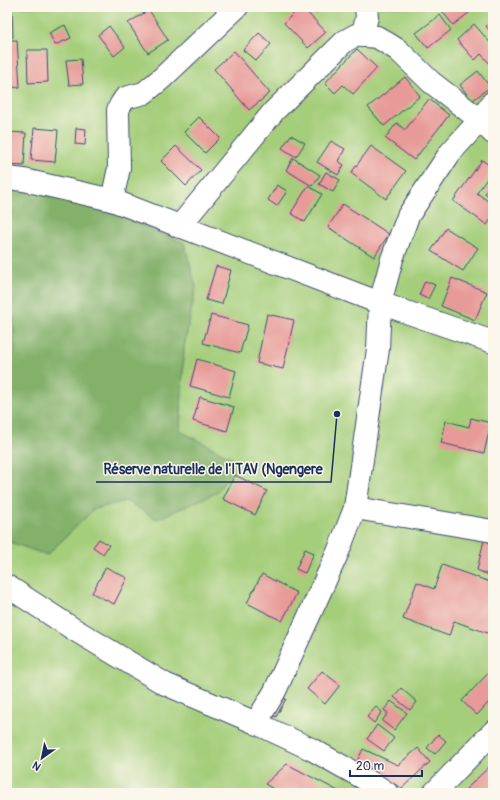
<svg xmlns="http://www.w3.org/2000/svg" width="500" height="800" font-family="Pangolin,sans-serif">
  <rect width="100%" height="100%" fill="#fbf7ec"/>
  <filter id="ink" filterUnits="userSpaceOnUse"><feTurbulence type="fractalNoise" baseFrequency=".025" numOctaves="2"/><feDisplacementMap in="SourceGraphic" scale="8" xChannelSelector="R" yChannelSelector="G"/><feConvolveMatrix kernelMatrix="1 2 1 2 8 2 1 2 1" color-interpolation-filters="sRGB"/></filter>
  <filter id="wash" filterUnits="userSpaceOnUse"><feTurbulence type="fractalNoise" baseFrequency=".012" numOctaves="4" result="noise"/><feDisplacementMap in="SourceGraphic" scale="16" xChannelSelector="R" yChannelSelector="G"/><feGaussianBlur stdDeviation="0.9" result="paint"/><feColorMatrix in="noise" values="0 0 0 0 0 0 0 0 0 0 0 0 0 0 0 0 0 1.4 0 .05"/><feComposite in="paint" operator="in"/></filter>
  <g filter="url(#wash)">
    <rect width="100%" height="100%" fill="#f5e3c9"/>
    <g fill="#a4ce7a" stroke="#607e6c">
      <path d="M 7,7 L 493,7 L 493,793 L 7,793 L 7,541 L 47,555 L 94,509 L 126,501 L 157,519 L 232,458 L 180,431 L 184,347 L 196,287 L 184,243 L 117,214 L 37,192 L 7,188 Z"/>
      <path d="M 7,312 L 13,315 L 15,353 L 7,358 Z"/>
    </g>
    <path fill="#83b16a" stroke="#4f7064" d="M 7,188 L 37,192 L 117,214 L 184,243 L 196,287 L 184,347 L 180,431 L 232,458 L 235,469 L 216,493 L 157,519 L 126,501 L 94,509 L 47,555 L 7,541 L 7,358 L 15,353 L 13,315 L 7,312 Z"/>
    <g id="blocks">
      <g fill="#e79a97">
        <path d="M 7,7 L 12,7 L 13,37 L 7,38 Z"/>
        <path d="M 300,7 L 302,7 L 326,32 L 308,48 L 284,23 Z"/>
        <path d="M 311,7 L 324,7 L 316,13 Z"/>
        <path d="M 439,7 L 466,7 L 470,12 L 453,25 Z"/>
        <path d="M 149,10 L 168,40 L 148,53 L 128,23 Z"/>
        <path d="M 440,15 L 451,30 L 428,48 L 416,33 Z"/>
        <path d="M 493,20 L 493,35 L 486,26 Z"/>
        <path d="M 474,24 L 493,46 L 493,65 L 492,66 L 481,54 L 475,60 L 457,40 Z"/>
        <path d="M 65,25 L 71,38 L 55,45 L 49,33 Z"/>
        <path d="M 109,26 L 125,47 L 114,56 L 98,35 Z"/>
        <path d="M 259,33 L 271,44 L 256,61 L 243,50 Z"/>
        <path d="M 7,40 L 17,40 L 20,87 L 7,88 Z"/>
        <path d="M 357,49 L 377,68 L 353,94 L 343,85 L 335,93 L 325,83 Z"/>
        <path d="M 27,50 L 47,50 L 48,82 L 28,83 Z"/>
        <path d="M 234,51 L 270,93 L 249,110 L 214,69 Z"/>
        <path d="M 81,59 L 83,84 L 69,85 L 66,60 Z"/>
        <path d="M 478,71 L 490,87 L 472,101 L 460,85 Z"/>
        <path d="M 405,77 L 420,96 L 384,126 L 368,107 Z"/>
        <path d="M 429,99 L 449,115 L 414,160 L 385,138 L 397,123 L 405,130 Z"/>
        <path d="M 199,117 L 220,138 L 205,153 L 184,132 Z"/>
        <path d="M 34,128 L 58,130 L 55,162 L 31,160 Z"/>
        <path d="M 76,128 L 86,129 L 85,145 L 75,144 Z"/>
        <path d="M 7,132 L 26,133 L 24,166 L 7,165 Z"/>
        <path d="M 291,135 L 305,143 L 296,157 L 282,148 Z"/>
        <path d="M 331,141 L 345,149 L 338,161 L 344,165 L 338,175 L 317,162 Z"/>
        <path d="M 176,146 L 201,170 L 186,186 L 161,161 Z"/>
        <path d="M 371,146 L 406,171 L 386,199 L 351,173 Z"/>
        <path d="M 293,158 L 320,175 L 312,186 L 286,170 Z"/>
        <path d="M 482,160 L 493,168 L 493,170 L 477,193 L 493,205 L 493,216 L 487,225 L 453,201 Z"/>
        <path d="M 326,172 L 340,180 L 333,192 L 319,184 Z"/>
        <path d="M 493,182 L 493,199 L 485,193 Z"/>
        <path d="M 277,185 L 287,191 L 277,206 L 268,200 Z"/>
        <path d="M 308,186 L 322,194 L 305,222 L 291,213 Z"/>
        <path d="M 343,204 L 389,234 L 374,257 L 328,227 Z"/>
        <path d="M 446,228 L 478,248 L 463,271 L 431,251 Z"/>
        <path d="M 216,266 L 231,270 L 222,304 L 206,300 Z"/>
        <path d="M 452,278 L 487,292 L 475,320 L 441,306 Z"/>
        <path d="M 425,281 L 435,285 L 428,299 L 419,295 Z"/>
        <path d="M 267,314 L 294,320 L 283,369 L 257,363 Z"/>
        <path d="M 211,315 L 248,325 L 240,353 L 203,343 Z"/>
        <path d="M 197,359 L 236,371 L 229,397 L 190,386 Z"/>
        <path d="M 200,397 L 234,407 L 227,431 L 193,421 Z"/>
        <path d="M 471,418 L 491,423 L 484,453 L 441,443 L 446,421 L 469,427 Z"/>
        <path d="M 235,475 L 267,491 L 255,515 L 223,499 Z"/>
        <path d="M 99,539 L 109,545 L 103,554 L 93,547 Z"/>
        <path d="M 484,540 L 493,544 L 493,577 L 477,570 Z"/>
        <path d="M 305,549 L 314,553 L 305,573 L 296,569 Z"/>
        <path d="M 442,565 L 493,583 L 493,635 L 454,621 L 449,636 L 403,619 L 417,582 L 434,589 Z"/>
        <path d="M 106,567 L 127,578 L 114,604 L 92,593 Z"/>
        <path d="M 262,574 L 297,593 L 282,621 L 247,603 Z"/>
        <path d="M 493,668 L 493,698 L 477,715 L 462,701 Z"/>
        <path d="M 322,671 L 340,685 L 325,704 L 307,689 Z"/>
        <path d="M 401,688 L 417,702 L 410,710 L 394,697 Z"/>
        <path d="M 278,695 L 286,699 L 276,717 L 268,713 Z"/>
        <path d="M 391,701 L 407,713 L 394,730 L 382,721 L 388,713 L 384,710 Z"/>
        <path d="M 376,707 L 382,712 L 374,723 L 367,717 Z"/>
        <path d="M 377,725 L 394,738 L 384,751 L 367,739 Z"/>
        <path d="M 438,734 L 446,741 L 435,754 L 427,748 Z"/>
        <path d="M 418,748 L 430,762 L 402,788 L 356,764 L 363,749 L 398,765 Z"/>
        <path d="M 493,763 L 493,785 L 484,793 L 462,793 Z"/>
        <path d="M 287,764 L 342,793 L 280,793 L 265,784 Z"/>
      </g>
    </g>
  </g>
  <g filter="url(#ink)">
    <use href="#blocks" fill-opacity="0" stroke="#3c4a6e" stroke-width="1"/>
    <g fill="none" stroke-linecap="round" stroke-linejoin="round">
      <g stroke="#3c4a6e" stroke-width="24">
        <g id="minor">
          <path d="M 362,36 L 367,17 L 366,7"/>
          <path d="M 7,178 L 24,180 L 112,200 L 380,303 L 493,342"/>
          <path d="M 112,200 L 119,168 L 118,110 L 121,104 L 125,98 L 144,93 L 161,79 L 237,7"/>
          <path d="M 179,227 L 274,111 L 345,41 L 356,35 L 377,37 L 398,50 L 431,82 L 480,120 L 493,133"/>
          <path d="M 355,508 L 493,531"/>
          <path d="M 7,586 L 75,630 L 165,684 L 256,723 L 313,750 L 372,783 L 387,793"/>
          <path d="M 256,723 L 275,691 L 338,552 L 355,508 L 378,349 L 380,303 L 392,259 L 408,216 L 450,153 L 480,120 L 493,102"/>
          <path d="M 434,793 L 493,732"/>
        </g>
      </g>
      <use href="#minor" stroke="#fff" stroke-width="22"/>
    </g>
  </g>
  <path fill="none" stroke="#1b2f5e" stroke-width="1.5" d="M337 414L331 482H96"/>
  <circle fill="#1b2f5e" stroke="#fbf7ec" stroke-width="1.5" cx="337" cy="414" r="4"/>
  <g font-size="14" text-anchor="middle" font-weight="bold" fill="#1b2f5e" stroke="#fbf7ec" stroke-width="3" stroke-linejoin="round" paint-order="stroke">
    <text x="213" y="474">Réserve naturelle de l'ITAV (Ngengere</text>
  </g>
  <rect width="500" height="800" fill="none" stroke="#fbf7ec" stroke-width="24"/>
  <g transform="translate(42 758) rotate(213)" stroke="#fbf7ec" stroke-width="3" paint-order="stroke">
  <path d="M0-3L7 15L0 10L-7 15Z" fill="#1b2f5e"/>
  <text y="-6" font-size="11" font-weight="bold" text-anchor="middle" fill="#1b2f5e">N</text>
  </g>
  <path d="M350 770v6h72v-6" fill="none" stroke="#1b2f5e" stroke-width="2"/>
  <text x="356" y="770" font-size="12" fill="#1b2f5e" stroke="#fbf7ec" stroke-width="3" paint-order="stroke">20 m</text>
</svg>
